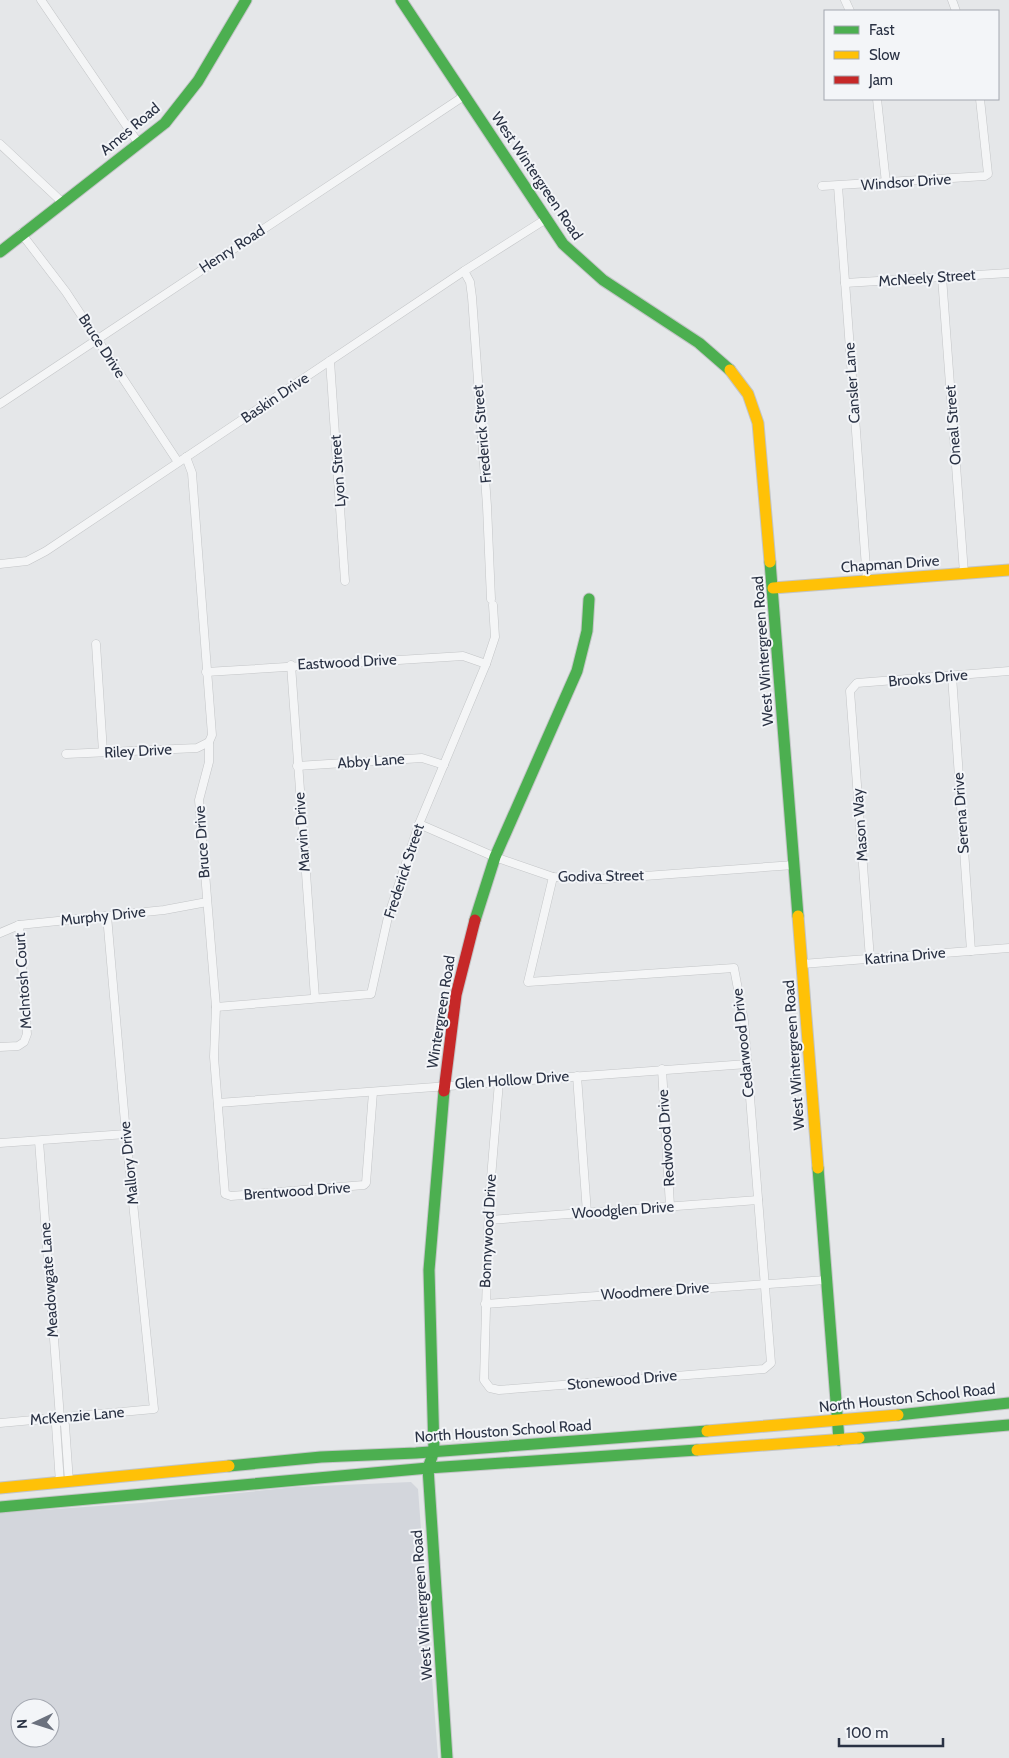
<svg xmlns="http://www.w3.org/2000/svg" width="1009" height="1758" font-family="Cabin,sans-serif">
  <rect width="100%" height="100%" fill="#e5e7e9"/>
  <path fill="#d3d6dc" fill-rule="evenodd" d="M 411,1482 L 418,1489 L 438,1758 L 0,1758 L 0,1513 L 141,1503 L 296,1487 ZM 20,1708 L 50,1708 L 50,1738 L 20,1738 Z"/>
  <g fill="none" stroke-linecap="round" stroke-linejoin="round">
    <g stroke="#c3c5c7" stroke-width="9">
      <g id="street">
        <path d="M 41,0 L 139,144"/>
        <path d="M 845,0 L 850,11"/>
        <path d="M 952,0 L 956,11"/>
        <path d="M 877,99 L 886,183"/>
        <path d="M 0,144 L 62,202"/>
        <path d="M 822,186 L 985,176 L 988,174 L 980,99"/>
        <path d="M 838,186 L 867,581"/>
        <path d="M 21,233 L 66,292 L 178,462"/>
        <path d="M 464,271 L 470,282 L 472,297 L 487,506 L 491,599"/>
        <path d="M 942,277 L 964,573"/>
        <path d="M 845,283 L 1009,273"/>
        <path d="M 330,361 L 345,581"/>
        <path d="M 0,404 L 464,96"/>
        <path d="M 186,457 L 192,473 L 212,735 L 209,742 L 209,762 L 199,800 L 216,1007 L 214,1057 L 225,1194 L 231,1196 L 364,1185 L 366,1183 L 373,1092"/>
        <path d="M 0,564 L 27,561 L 46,551 L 464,271 L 546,219"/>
        <path d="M 96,644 L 103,752"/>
        <path d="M 291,665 L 315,998"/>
        <path d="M 206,672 L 463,656 L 486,664"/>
        <path d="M 952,676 L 971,951"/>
        <path d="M 66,754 L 197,748 L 209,742"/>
        <path d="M 297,766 L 422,758 L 444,765"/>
        <path d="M 419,824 L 495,857 L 553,877 L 604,879 L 794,865"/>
        <path d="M 0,933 L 19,925 L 164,910 L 207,902"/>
        <path d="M 870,959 L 850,691 L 857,683 L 1009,671"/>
        <path d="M 802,964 L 1009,948"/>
        <path d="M 216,1007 L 371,994 L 388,917 L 419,824 L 486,664 L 495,637 L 493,605"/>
        <path d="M 0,1047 L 18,1046 L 24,1042 L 27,1034 L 19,925"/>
        <path d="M 662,1069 L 670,1206"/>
        <path d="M 577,1076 L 587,1213"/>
        <path d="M 499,1082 L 489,1202 L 484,1380 L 490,1388 L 499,1390 L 764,1369 L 771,1363 L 744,1021 L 734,968 L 528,982 L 553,877"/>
        <path d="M 218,1103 L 747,1064"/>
        <path d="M 39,1141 L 60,1418 L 56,1425 L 60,1483"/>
        <path d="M 0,1143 L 126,1134"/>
        <path d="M 489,1220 L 758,1200"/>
        <path d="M 485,1304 L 826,1280"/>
        <path d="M 60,1418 L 65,1425 L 69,1482"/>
        <path d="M 0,1423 L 154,1409 L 126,1134 L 107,916"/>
      </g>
    </g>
    <g stroke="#c3c5c7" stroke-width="13">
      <g id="fast">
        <path d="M 401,0 L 563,244 L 603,280 L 699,343 L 730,370"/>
        <path d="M 0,252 L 165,123 L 198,81 L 246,0"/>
        <path d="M 770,562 L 798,916"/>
        <path d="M 475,920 L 495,857 L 577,671 L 587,631 L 589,599"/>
        <path d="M 444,1091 L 429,1270 L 434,1451 L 428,1468 L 447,1758"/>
        <path d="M 818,1168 L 839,1440"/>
        <path d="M 898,1415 L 1009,1403"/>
        <path d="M 859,1438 L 1009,1425"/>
        <path d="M 229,1466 L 321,1457 L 416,1453 L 707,1431"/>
        <path d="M 0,1507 L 428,1468 L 697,1450"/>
      </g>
    </g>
    <g stroke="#c3c5c7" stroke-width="13">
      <g id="slow">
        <path d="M 730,370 L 748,394 L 758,423 L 770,562"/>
        <path d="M 773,588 L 1009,570"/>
        <path d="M 798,916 L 818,1168"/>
        <path d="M 707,1431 L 898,1415"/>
        <path d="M 697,1450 L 859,1438"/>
        <path d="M 0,1488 L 229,1466"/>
      </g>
    </g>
    <g stroke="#c3c5c7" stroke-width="13">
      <path id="jam" d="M 444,1091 L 456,995 L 475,920"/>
    </g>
    <use href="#street" stroke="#f4f5f6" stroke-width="8"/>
    <use href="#fast" stroke="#4caf50" stroke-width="11"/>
    <use href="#slow" stroke="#ffc107" stroke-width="11"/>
    <use href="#jam" stroke="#c62828" stroke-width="11"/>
  </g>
  <g text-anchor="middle" stroke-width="4" stroke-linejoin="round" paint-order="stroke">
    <g font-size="15" fill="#2a3244" stroke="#f3f5f8">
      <text transform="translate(130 129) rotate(-40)" y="5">Ames Road</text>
      <text transform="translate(537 176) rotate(56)" y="5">West Wintergreen Road</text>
      <text transform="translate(906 182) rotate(-4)" y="5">Windsor Drive</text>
      <text transform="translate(232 249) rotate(-33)" y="5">Henry Road</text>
      <text transform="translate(927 278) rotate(-4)" y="5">McNeely Street</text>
      <text transform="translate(102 346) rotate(57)" y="5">Bruce Drive</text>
      <text transform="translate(852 383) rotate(-94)" y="5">Cansler Lane</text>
      <text transform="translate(275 398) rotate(-34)" y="5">Baskin Drive</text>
      <text transform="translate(953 425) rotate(-94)" y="5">Oneal Street</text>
      <text transform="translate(482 434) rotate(-95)" y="5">Frederick Street</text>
      <text transform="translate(338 471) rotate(-94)" y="5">Lyon Street</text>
      <text transform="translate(890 564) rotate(-4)" y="5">Chapman Drive</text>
      <text transform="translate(763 651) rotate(-94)" y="5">West Wintergreen Road</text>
      <text transform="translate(347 662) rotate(-3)" y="5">Eastwood Drive</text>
      <text transform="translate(928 678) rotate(-5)" y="5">Brooks Drive</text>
      <text transform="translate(138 751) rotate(-3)" y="5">Riley Drive</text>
      <text transform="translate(371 761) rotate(-4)" y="5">Abby Lane</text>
      <text transform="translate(961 813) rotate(-94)" y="5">Serena Drive</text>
      <text transform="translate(860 825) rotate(-94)" y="5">Mason Way</text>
      <text transform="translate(302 832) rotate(-94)" y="5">Marvin Drive</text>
      <text transform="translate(202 842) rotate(-94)" y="5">Bruce Drive</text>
      <text transform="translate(404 871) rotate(-72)" y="5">Frederick Street</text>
      <text transform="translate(601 876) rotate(-1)" y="5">Godiva Street</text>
      <text transform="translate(103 916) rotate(-6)" y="5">Murphy Drive</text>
      <text transform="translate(905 956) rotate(-5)" y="5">Katrina Drive</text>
      <text transform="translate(23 981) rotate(-94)" y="5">McIntosh Court</text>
      <text transform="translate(441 1012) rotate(-81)" y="5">Wintergreen Road</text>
      <text transform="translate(743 1043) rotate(-96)" y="5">Cedarwood Drive</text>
      <text transform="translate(794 1055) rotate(-94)" y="5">West Wintergreen Road</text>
      <text transform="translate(512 1080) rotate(-4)" y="5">Glen Hollow Drive</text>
      <text transform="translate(666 1138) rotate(-94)" y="5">Redwood Drive</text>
      <text transform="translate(129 1163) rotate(-96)" y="5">Mallory Drive</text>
      <text transform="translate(297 1191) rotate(-4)" y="5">Brentwood Drive</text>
      <text transform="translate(623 1210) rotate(-4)" y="5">Woodglen Drive</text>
      <text transform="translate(488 1231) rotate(-87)" y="5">Bonnywood Drive</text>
      <text transform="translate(49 1280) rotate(-94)" y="5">Meadowgate Lane</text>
      <text transform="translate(655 1291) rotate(-4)" y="5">Woodmere Drive</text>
      <text transform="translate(622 1380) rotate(-5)" y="5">Stonewood Drive</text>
      <text transform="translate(907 1398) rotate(-6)" y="5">North Houston School Road</text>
      <text transform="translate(77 1416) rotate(-5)" y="5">McKenzie Lane</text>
      <text transform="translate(503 1431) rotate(-4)" y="5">North Houston School Road</text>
      <text transform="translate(422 1605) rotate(-94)" y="5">West Wintergreen Road</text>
    </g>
  </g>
  <rect x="824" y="10" width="175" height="90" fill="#f3f5f8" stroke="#a3a7b0"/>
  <rect x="834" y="26" width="25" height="8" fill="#4caf50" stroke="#a3a7b0"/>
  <text x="869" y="35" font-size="15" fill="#2a3244">Fast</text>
  <rect x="834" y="51" width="25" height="8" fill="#ffc107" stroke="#a3a7b0"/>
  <text x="869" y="60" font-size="15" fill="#2a3244">Slow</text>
  <rect x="834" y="76" width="25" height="8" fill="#c62828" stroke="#a3a7b0"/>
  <text x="869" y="85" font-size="15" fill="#2a3244">Jam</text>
  <g transform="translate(35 1723) rotate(266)"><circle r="24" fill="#f3f5f8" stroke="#a3a7b0"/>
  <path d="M0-4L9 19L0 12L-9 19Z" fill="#6b717e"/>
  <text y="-8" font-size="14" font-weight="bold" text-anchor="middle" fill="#2a3244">N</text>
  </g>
  <path d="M839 1738v8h104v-8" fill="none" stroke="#2a3244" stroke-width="2.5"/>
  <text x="846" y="1738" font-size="15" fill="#2a3244" stroke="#f3f5f8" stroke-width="4" paint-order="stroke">100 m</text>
</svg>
